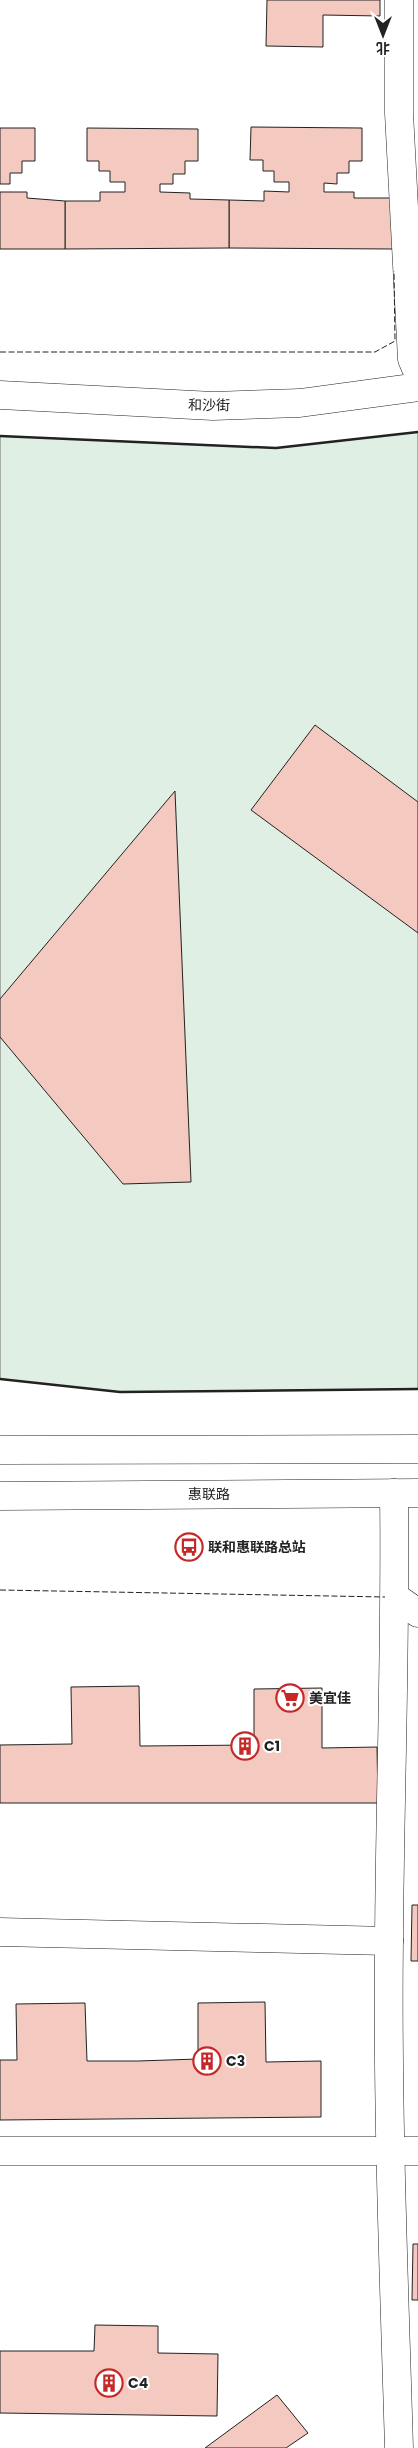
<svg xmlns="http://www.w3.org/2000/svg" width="418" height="2448" font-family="Poppins,'Noto Sans SC',sans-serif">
  <rect width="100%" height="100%" fill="#fff"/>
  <path fill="#e0efe3" stroke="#6f6f6f" d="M 418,432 L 418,1389 L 120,1392 L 0,1379 L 0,436 L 276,448 Z"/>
  <g fill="#f3c9c0" stroke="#222">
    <path d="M 267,0 L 380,0 L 380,16 L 323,15 L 323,47 L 266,46 Z"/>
    <path d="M 251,127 L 362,128 L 362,161 L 349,161 L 349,173 L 337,173 L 337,184 L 324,183 L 324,192 L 354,192 L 354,198 L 393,198 L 393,249 L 229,248 L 229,200 L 264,201 L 264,191 L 289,192 L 289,182 L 274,182 L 274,171 L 263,171 L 263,160 L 250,160 Z"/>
    <path d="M 0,128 L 35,128 L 35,161 L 22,161 L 22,173 L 10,173 L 10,184 L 0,184 Z"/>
    <path d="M 87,128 L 198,129 L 198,161 L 185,161 L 185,174 L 173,174 L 173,184 L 160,184 L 160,192 L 190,193 L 190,199 L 229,200 L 229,248 L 65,249 L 65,201 L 100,201 L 100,192 L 125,192 L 125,182 L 110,182 L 110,171 L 99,171 L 99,161 L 87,161 Z"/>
    <path d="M 0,192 L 27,192 L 27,198 L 65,201 L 65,249 L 0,249 Z"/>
    <path d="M 315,725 L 418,802 L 418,933 L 251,810 Z"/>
    <path d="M 175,791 L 191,1182 L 123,1184 L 0,1037 L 0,999 Z"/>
    <path d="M 139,1686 L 140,1746 L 254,1745 L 254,1689 L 322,1688 L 322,1748 L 377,1747 L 378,1803 L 0,1803 L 0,1745 L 72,1744 L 71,1687 Z"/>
    <path d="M 412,1905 L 418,1905 L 418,1961 L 411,1961 Z"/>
    <path d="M 265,2002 L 266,2062 L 321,2061 L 321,2117 L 0,2120 L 0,2060 L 17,2060 L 16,2004 L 85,2003 L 87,2061 L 138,2061 L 198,2059 L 198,2003 Z"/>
    <path d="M 413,2244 L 418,2244 L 418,2300 L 412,2300 Z"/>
    <path d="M 95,2325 L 158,2326 L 158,2353 L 218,2354 L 217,2416 L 0,2413 L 0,2351 L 94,2351 Z"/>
    <path d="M 277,2395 L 308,2433 L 286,2448 L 205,2448 Z"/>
  </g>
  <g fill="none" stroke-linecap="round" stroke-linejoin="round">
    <g stroke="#222" stroke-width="29">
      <g id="minor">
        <path d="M 399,0 L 399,113 L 412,359 L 418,373"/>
        <path d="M 0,395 L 213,406 L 300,403 L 418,387"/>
        <path d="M 0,1450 L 418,1449"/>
        <path d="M 394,1493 C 396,1642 390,1791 389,1939 C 387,2109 394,2279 399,2448"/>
        <path d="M 0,1496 L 418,1493"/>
        <path d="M 395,1597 L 418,1613"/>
        <path d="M 0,1932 L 389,1941"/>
        <path d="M 0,2151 L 418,2151"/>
      </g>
    </g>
    <use href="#minor" stroke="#fff" stroke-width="28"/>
    <g stroke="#222" stroke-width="1" stroke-dasharray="6 2.5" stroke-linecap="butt">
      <path d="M 0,352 L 375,352 L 395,341 L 394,271"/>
      <path d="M 0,1590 L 385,1597"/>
    </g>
    <g stroke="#222" stroke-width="2.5">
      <path d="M 0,436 L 276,448 L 418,432"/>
      <path d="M 0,1379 L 120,1392 L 418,1389"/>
    </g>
  </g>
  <defs>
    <g id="bus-ring" transform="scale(1.4375)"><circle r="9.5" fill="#fff" stroke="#c62828" stroke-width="1.5"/><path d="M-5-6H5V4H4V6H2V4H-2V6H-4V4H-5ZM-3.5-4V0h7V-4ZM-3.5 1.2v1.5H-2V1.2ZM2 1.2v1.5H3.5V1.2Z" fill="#c62828"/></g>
    <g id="supermarket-ring" transform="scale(1.4375)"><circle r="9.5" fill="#fff" stroke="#c62828" stroke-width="1.5"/><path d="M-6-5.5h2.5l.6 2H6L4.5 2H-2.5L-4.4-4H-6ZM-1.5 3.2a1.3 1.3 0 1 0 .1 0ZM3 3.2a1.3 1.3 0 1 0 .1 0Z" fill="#c62828"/></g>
    <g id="building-ring" transform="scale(1.4375)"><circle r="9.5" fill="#fff" stroke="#c62828" stroke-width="1.5"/><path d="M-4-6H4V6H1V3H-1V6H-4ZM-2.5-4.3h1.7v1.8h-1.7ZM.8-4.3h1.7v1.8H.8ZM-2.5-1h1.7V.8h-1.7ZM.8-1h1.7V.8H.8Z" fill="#c62828"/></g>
  </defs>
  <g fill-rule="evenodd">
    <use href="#bus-ring" x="189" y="1547"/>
    <use href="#supermarket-ring" x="290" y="1698"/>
    <use href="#building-ring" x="245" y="1746"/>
    <use href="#building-ring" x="207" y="2061"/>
    <use href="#building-ring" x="109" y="2383"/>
  </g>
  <g text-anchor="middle" stroke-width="4" stroke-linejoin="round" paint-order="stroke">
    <g font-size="14" fill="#222" stroke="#fff">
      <text transform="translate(209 405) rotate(1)" y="5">和沙街</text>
      <text x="209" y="1499">惠联路</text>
    </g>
    <g font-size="14" font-weight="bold" fill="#222" stroke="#fff" text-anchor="start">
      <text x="208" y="1552">联和惠联路总站</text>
      <text x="309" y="1703">美宜佳</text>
      <text x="264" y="1751">C1</text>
      <text x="226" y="2066">C3</text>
      <text x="128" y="2388">C4</text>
    </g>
  </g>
  <g transform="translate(383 35) rotate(180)" stroke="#ffffff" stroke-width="4" paint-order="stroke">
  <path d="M0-4L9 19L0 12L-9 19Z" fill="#222222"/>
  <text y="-8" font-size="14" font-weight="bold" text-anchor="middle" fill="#222222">北</text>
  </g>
</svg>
